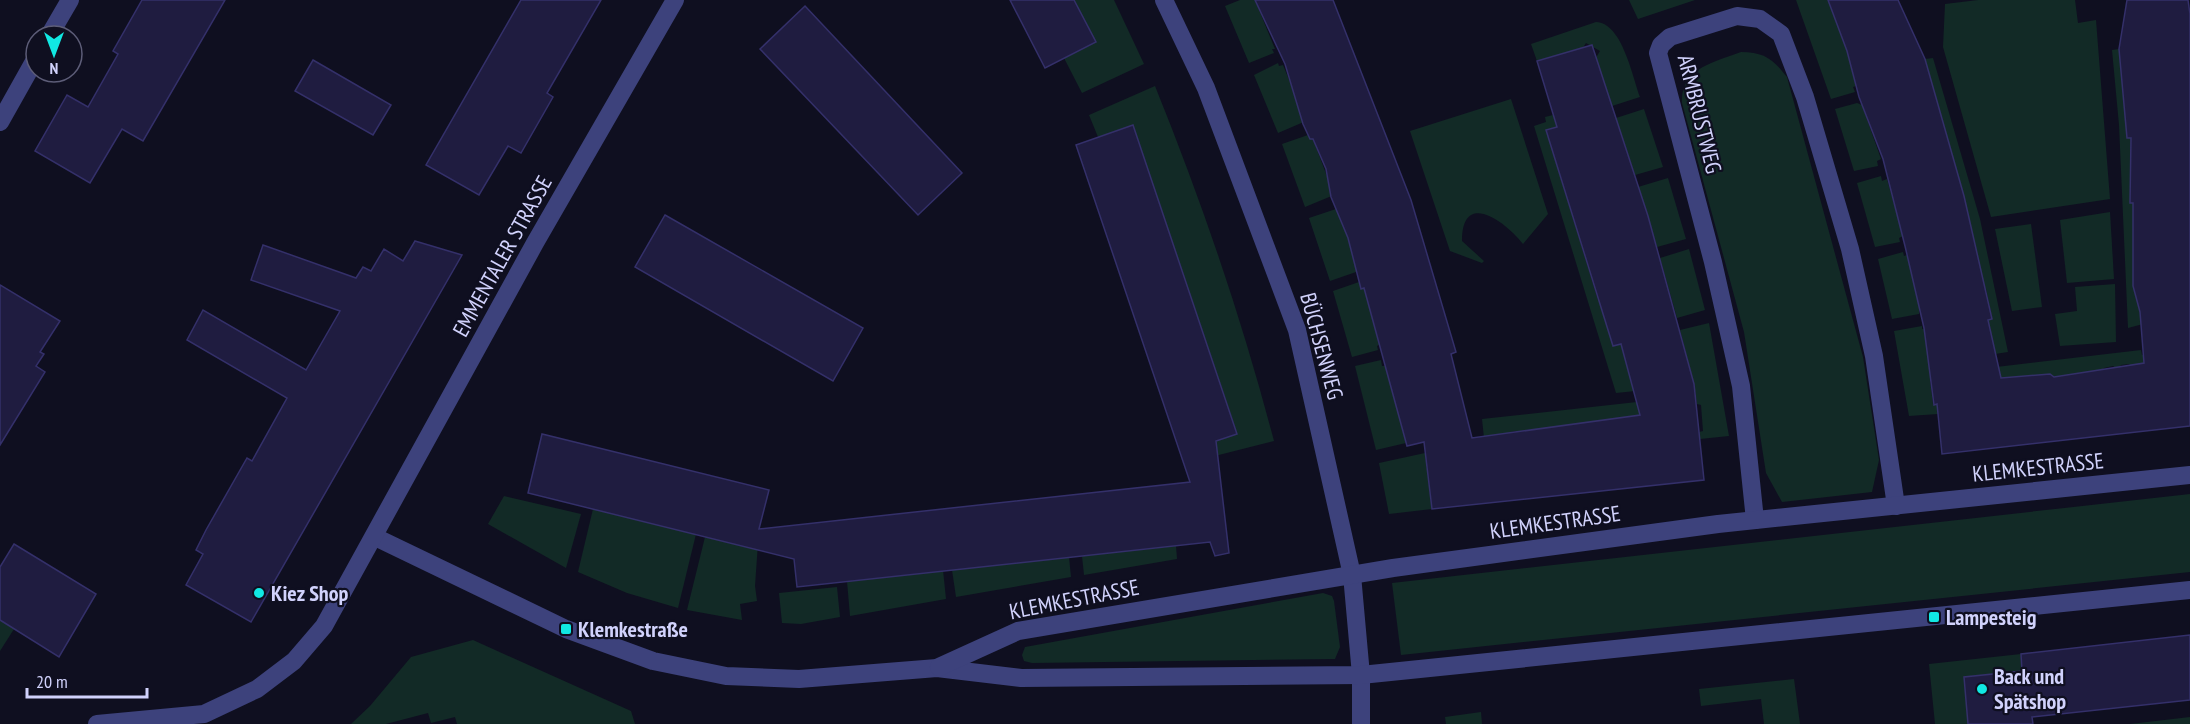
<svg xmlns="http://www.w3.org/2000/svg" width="2190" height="724" font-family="'PT Sans Narrow',sans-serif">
  <rect width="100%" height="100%" fill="#0f0f20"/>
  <g fill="#122a26">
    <path d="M 1074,0 L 1114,0 L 1144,64 L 1082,93 L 1064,58 L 1096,42 Z"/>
    <path d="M 1240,0 L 1255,0 L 1275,49 L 1272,49 L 1274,53 L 1249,63 L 1225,6 Z"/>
    <path d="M 1629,0 L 1695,0 L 1638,19 Z"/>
    <path d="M 1796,0 L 1828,0 L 1847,51 L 1856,86 L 1853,87 L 1855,92 L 1831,99 Z"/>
    <path d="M 1978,0 L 2075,0 L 2078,23 L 2096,20 L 2110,199 L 1991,217 L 1943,47 L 1945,4 Z"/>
    <path d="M 1596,22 C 1622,23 1632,75 1640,97 L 1612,106 L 1594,61 L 1600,51 L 1586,43 L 1580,52 L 1576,50 L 1537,61 L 1531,44 Z"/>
    <path d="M 2119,49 L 2133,138 L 2130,202 L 2135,203 L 2137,277 L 2143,324 L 2128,328 L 2119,125 L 2112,50 Z"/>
    <path d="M 1741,52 C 1764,52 1773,59 1787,77 L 1863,357 L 1879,460 L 1872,492 L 1782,502 L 1766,473 L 1744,332 L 1682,103 C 1680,68 1715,62 1741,52 Z"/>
    <path d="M 1933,58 L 1980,219 L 2008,352 L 1969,358 L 1968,335 L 1991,331 L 1988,320 L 1992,318 L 1986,289 L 1981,289 L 1967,210 L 1925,59 Z"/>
    <path d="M 1278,63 L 1279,66 L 1283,65 L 1306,121 L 1278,133 L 1254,75 Z"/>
    <path d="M 1155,86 C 1202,202 1242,319 1274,441 L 1203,459 L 1199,447 L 1237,433 L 1133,126 L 1098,137 L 1089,115 Z"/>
    <path d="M 1511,99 L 1548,214 L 1523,244 C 1506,222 1462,189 1462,241 L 1484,261 L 1482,263 L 1450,251 L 1410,131 Z"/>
    <path d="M 1857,103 L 1862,105 L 1881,159 L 1877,161 L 1878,166 L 1854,171 L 1835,109 Z"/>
    <path d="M 1644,109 L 1663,167 L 1635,175 L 1616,118 Z"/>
    <path d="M 1553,115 L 1557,127 L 1546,130 L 1598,300 L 1607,305 L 1610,316 L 1605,319 L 1613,346 L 1621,344 L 1655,389 L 1616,393 L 1534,126 L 1546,122 L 1545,117 Z"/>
    <path d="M 1308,135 L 1310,139 L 1313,139 L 1334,195 L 1305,207 L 1282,144 Z"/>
    <path d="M 1881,176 L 1882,181 L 1887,179 L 1903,236 L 1899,238 L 1900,242 L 1875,247 L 1857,183 Z"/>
    <path d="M 1668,178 L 1686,239 L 1657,247 L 1638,187 Z"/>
    <path d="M 1336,209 L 1340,214 L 1358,268 L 1356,272 L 1330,281 L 1309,218 Z"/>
    <path d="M 2110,212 L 2114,279 L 2067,283 L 2060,220 Z"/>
    <path d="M 2031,224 L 2042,307 L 2012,311 L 1995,229 Z"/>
    <path d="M 1689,249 L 1705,310 L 1677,318 L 1660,258 Z"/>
    <path d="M 1903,252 L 1904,256 L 1907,255 L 1922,309 L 1919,310 L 1919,314 L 1892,319 L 1878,259 Z"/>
    <path d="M 1359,282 L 1361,289 L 1364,288 L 1380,344 L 1377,346 L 1378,350 L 1352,357 L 1333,291 Z"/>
    <path d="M 2115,284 L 2116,342 L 2060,346 L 2055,314 L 2077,311 L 2075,287 Z"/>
    <path d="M 1709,323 L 1729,436 L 1700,439 L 1699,432 L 1703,431 L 1701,405 L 1697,404 L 1694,384 L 1680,330 Z"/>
    <path d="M 1922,326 L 1922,329 L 1926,328 L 1934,379 L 1930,380 L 1933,404 L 1937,404 L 1938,414 L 1909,416 L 1894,331 Z"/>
    <path d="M 2141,350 L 2142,355 L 2150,354 L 2153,366 L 2134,368 L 2129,364 L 2121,365 L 2118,370 L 2113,366 L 2104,368 L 2101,372 L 2055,378 L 2050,374 L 1994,384 L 1971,370 Z"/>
    <path d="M 1381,360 L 1382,366 L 1386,366 L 1406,443 L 1376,450 L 1355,366 Z"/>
    <path d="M 1655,400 L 1657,420 L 1525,430 L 1522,434 L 1518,431 L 1510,432 L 1508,436 L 1484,438 L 1482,419 Z"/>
    <path d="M 1425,453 L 1432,509 L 1389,514 L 1379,463 Z"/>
    <path d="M 2190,494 L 2190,572 L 1401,655 L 1392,583 Z"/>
    <path d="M 504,496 L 581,514 L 566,568 L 488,524 Z"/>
    <path d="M 593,509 L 696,534 L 678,608 L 627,593 L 578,572 Z"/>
    <path d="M 705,537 L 754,549 L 758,543 L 755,586 L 757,601 L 740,604 L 742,620 L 687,610 Z"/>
    <path d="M 1176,546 L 1177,559 L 1084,575 L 1082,556 Z"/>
    <path d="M 1069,557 L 1071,577 L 956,597 L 952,570 Z"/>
    <path d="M 943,570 L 946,599 L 850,616 L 847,581 Z"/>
    <path d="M 837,587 L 840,617 L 801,624 L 782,623 L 779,593 Z"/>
    <path d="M 1323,593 L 1332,596 L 1334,601 L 1340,647 L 1335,659 L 1032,663 L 1024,661 L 1022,655 L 1025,647 Z"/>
    <path d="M 0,620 L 14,629 L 0,651 Z"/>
    <path d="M 473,640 L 631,711 L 635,724 L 457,724 L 455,717 L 431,723 L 428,713 L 386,724 L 351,724 L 370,706 L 411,657 Z"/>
    <path d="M 2021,654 L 2022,671 L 1964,677 L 1968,724 L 1935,724 L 1929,664 Z"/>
    <path d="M 1794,679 L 1800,724 L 1764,724 L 1761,699 L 1701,706 L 1699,689 Z"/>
    <path d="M 1481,712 L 1482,724 L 1446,724 L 1445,717 Z"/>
    <path d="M 2190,717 L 2190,724 L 2130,724 Z"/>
  </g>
  <g fill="#1f1c40" stroke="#34306a" stroke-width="1.5">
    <path d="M 142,0 L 225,0 L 143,141 L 122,129 L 90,183 L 35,151 L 67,95 L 88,107 L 118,54 L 113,51 Z"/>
    <path d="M 521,0 L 601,0 L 547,93 L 553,97 L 521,153 L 508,146 L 479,195 L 426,165 Z"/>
    <path d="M 1010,0 L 1074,0 L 1096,42 L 1045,68 Z"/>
    <path d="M 1255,0 L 1333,0 L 1411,200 L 1456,352 L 1451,354 L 1472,438 L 1640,415 L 1621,344 L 1613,346 L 1546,130 L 1557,127 L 1537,61 L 1592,45 L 1648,216 L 1694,384 L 1704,480 L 1432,509 L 1424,442 L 1407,446 L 1364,288 L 1361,289 L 1348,238 L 1331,197 L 1326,169 L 1313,139 L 1310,139 L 1303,124 L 1285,64 Z"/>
    <path d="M 1828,0 L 1898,0 L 1925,59 L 1964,196 L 1992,319 L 1988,320 L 2001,378 L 2050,374 L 2054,377 L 2144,363 L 2140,312 L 2133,286 L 2133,203 L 2130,203 L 2131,138 L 2127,138 L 2119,49 L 2127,0 L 2188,0 L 2190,14 L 2190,426 L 1942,454 L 1937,404 L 1934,405 L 1924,328 L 1905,246 L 1883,159 L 1859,97 L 1847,51 Z"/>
    <path d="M 805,6 L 962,173 L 918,215 L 760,49 Z"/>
    <path d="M 313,60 L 391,105 L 373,135 L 295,91 Z"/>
    <path d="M 1133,125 L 1237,434 L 1216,441 L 1229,553 L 1215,556 L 1210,542 L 797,587 L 794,559 L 528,493 L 542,434 L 769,490 L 759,529 L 1190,482 L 1076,145 Z"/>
    <path d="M 665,215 L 863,328 L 833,381 L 635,267 Z"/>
    <path d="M 415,241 L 462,255 L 251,622 L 186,585 L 203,554 L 196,550 L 206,530 L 247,458 L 252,461 L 287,398 L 187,340 L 203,310 L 306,370 L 340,311 L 251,280 L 263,245 L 356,278 L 363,267 L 371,271 L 384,249 L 403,261 Z"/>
    <path d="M 0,285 L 60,321 L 40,352 L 44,354 L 36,366 L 45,372 L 0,445 Z"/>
    <path d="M 14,544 L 96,594 L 59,657 L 0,620 L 0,567 Z"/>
    <path d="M 2190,635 L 2190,700 L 2032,717 L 2033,724 L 1968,724 L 1964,677 L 2022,671 L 2021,654 Z"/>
  </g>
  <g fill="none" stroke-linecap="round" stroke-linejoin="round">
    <g stroke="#3d427c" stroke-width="18">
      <path d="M 1164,0 L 1206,88 L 1297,330 L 1352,575 L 1361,675 L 1361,724"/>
      <path d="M 49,36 L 70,0"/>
      <path d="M 0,122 L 36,58"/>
      <path d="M 1755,520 L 1741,386 L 1713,262 L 1658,53 L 1661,45 L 1670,37 L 1737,16 L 1760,19 L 1781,34 L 1805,97 L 1850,249 L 1874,356 L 1896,506"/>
      <path d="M 375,537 L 566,629 L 653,661 L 726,676 L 799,679 L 937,668 L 1021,678 L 1361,675 L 2190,590"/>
      <path d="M 939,667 L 1018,631 L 1393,568 L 1718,524 L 2190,475"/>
      <path d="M 97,724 L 204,714 L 257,689 L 294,661 L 324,626 L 535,243 L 675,0"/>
    </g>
  </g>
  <g fill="#11e8e3" stroke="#0f0f20" stroke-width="2">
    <circle cx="259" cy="593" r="6"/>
    <rect x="1928" y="611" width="12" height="12" rx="3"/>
    <rect x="560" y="623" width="12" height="12" rx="3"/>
    <circle cx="1982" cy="689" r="6"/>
  </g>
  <g text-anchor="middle" stroke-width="4.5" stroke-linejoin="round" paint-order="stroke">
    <g font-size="22" fill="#d1d2fc" stroke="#0f0f20">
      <text transform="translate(1700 114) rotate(76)" y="8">ARMBRUSTWEG</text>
      <text transform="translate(502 256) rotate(-61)" y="8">EMMENTALER STRASSE</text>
      <text transform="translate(1322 346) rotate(75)" y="8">BÜCHSENWEG</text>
      <text transform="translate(2038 467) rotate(-6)" y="8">KLEMKESTRASSE</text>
      <text transform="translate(1555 522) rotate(-8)" y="8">KLEMKESTRASSE</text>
      <text transform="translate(1074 599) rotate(-11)" y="8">KLEMKESTRASSE</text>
    </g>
    <g font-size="22" font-weight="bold" fill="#d1d2fc" stroke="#0f0f20" text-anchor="start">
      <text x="271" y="601">Kiez Shop</text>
      <text x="1946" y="625">Lampesteig</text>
      <text x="578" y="637">Klemkestraße</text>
      <text x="1994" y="684">Back und<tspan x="1994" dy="25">Spätshop</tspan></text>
    </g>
  </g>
  <g transform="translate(54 54) rotate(180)"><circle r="28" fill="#0f0f20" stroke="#5d5d78" stroke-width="1.5"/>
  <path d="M0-4.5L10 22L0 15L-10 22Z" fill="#11e8e3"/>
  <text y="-9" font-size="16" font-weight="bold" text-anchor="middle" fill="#d1d2fc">N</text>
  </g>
  <path d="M27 688v9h120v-9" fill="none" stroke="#d1d2fc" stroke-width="3"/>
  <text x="36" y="688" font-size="18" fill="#d1d2fc" stroke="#0f0f20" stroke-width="4.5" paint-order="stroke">20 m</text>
</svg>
